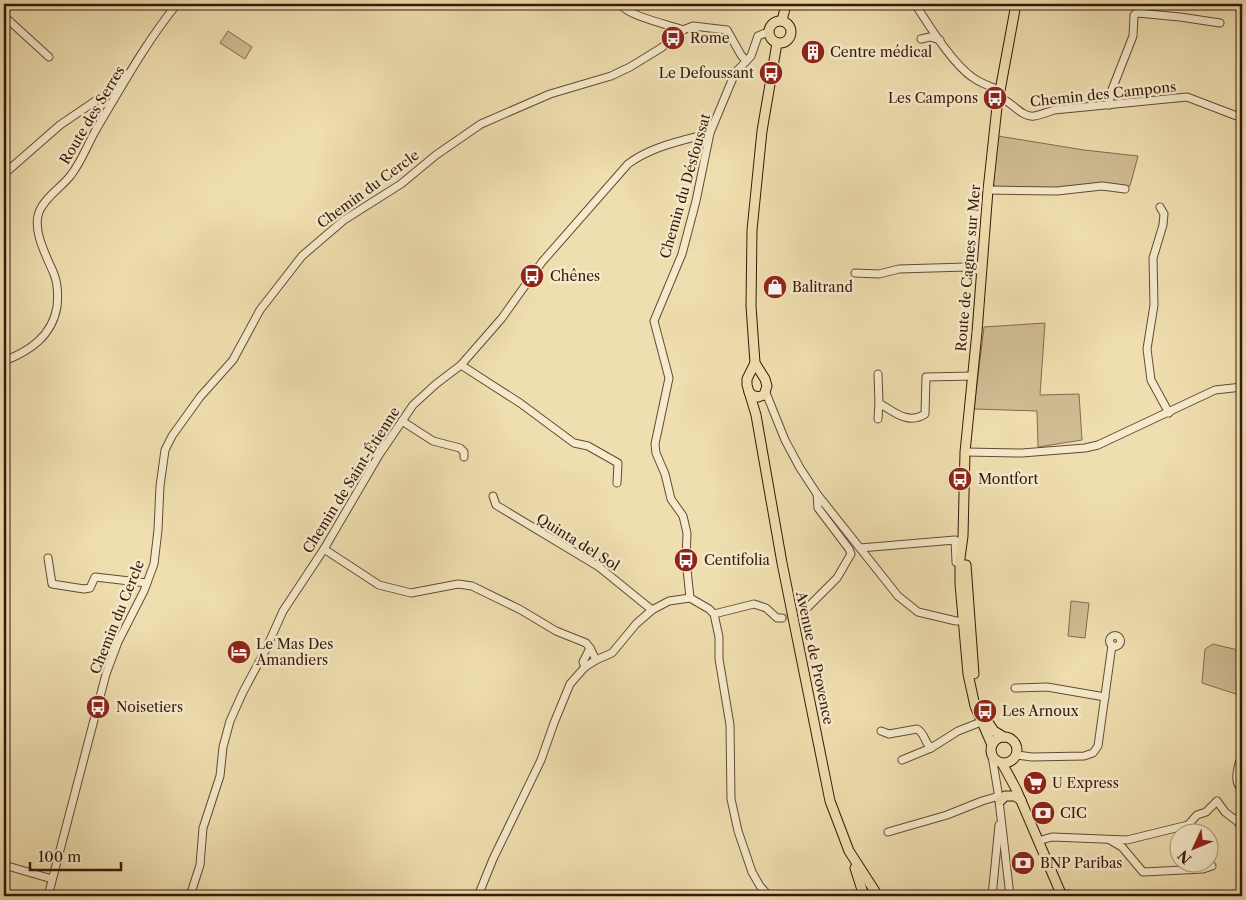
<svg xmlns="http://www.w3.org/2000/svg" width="1246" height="900" font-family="'Libre Caslon Text',serif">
  <rect width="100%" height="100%" fill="#efdeaf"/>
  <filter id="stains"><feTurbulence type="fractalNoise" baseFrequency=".004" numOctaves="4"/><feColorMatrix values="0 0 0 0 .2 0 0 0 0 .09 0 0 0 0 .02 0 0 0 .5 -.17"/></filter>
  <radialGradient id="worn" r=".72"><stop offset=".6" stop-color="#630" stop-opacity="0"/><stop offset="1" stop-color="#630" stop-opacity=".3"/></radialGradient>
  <g fill="#d0bc93" stroke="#836a4e">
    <path d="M 228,31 L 252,47 L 245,59 L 220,43 Z"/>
    <path d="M 998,136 L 1084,150 L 1138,156 L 1130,186 L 1102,183 L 1067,188 L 1002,187 L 994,186 L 993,180 Z"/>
    <path d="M 1045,323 L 1040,395 L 1079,394 L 1082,440 L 1038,447 L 1037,411 L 974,409 L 984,327 Z"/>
    <path d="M 1071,601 L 1089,603 L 1085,638 L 1068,636 Z"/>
    <path d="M 1213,644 L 1242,651 L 1242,678 L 1239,695 L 1202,683 L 1205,649 Z"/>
  </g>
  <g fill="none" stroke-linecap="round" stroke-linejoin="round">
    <path stroke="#cab68e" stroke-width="7" stroke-dasharray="7 3.5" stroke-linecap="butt" d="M 782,618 L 803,612"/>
    <g stroke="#644a33" stroke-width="9">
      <g id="minor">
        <path d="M 620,4 C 630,17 667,24 683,30"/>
        <path d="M 915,4 C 929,25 951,62 972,77 C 980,83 991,87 1000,90"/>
        <path d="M 4,16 L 49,57"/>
        <path d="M 768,32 L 758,36 L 751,56 L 735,73 L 710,133 L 696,201 L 682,254 L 654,321 L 669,378 L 655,444 L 656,453 L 665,474 L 671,499 L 683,516 L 687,533 L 686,560 L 690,598 L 709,609 L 714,614 L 719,637 L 719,659 L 730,725 L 731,799 L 738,831 L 752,872 L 760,886 L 769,896"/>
        <path d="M 921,39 L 930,37 L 940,40"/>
        <path d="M 999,97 C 1011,101 1022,118 1034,116 C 1041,115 1048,112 1054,110 L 1187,97 L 1242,118"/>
        <path d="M 1109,105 L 1111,92 L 1133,36 L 1134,15 L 1137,13 L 1180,17 L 1220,23"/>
        <path d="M 4,174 L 60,125 L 110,91 L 128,74"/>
        <path d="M 988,190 L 1057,191 L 1102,186 L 1125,189"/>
        <path d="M 1160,207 L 1164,214 L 1163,225 L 1153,258 L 1154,305 L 1147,349 L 1151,380 L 1169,413"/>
        <path d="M 855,273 L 879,274 L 899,269 L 966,267 L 981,271"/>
        <path d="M 4,361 C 30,351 52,336 57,307 C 58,297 58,284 54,274 C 47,257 32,231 39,212 C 45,197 62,187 71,175 C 82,161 88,143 97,128 C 122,86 146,42 177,4"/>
        <path d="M 461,365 L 520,403 L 574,443 L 588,446 L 618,463 L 617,483"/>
        <path d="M 878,374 L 879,403 C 894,412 908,425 925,414 L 926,377 L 973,376"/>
        <path d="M 766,393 L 785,440 L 800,468 L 817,494 L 898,596 L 918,612 L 956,621 L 963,621"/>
        <path d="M 878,419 L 879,403"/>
        <path d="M 402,421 L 433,441 L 460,448 L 464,452 L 464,457"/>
        <path d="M 965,452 L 1022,453 L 1085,448 L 1098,445 L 1215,390 L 1242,387"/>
        <path d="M 493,496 L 496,505 L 599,567 L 652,610"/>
        <path d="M 860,548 L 955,540 L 956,562 L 960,562"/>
        <path d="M 324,549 L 379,585 L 411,593 L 458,584 L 472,586 L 521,610 L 556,631 L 586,643 L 590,648"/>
        <path d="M 48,558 L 52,584 L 84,589 L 90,588 L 95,577 L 147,583"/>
        <path d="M 803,612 L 837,578 L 851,554 L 849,549 L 818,508 L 817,494"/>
        <path d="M 714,614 L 754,604 L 766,608 L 777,618 L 782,618"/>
        <circle cx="1115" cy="641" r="5.5"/>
        <path d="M 585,667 L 583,662 L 590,648 L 596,660"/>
        <path d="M 1015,688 L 1047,687 L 1105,697"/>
        <path d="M 881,731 L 889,734 L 917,729 C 925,733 924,742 931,748"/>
        <path d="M 1017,755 L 1032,757 L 1084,756 L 1093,753 L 1098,746 L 1112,645"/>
        <path d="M 992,756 L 998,792 L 1010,896"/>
        <path d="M 902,760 L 931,748 L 958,731 L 981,722"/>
        <path d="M 1242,761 L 1239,763 C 1237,773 1234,782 1242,790"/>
        <path d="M 888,832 L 947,815 L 982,801 L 999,796"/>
        <path d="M 1110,840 L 1122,847 L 1143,872 L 1203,869 L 1212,866"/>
        <path d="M 1038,841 L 1052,837 L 1127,840 L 1188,825 L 1197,815 L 1206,812 L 1217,801 L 1225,812 L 1238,822 L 1242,829"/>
        <path d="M 4,865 L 52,879"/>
        <path d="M 1061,894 L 1069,894 L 1071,896"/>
        <path d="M 48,896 L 106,674 L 118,642 L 144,591 L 154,564 L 158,530 L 160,486 L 165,450 L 172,436 L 200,397 L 233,360 L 260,310 L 302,256 L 344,220 L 401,184 L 436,155 L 481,124 L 550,94 L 611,76 L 630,67 L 661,48 L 683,30 L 693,26 L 727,30 L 741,55 L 746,61"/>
        <path d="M 190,896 L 200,865 L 203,828 L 220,776 L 223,747 L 230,721 L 243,692 L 266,649 L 283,611 L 324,549 L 379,455 L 413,405 L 436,384 L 461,365 L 502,318 L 542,262 L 628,164 C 652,146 682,141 710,133"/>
        <path d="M 478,896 L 493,859 L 541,760 L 554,723 L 570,684 L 585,667 L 596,660 L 612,653 L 636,624 L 652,610 L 669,601 L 690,598"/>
        <path d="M 992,896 L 999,825"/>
      </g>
    </g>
    <g stroke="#36180a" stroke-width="11">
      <g id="major">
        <circle cx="780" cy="32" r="11"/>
        <path d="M 782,21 L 786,4"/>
        <path d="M 755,363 L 747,379 L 747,385 L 756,415 L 782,563 L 830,801 L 849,851 L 878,896"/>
        <path d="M 749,392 L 752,395 L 758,397 L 764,395 L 767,386 L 765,379 L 755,363 L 751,306 L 752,230 L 762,131 L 777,43"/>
        <path d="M 966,565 L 974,674"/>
        <path d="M 985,718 L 994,731 L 1004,737"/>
        <circle cx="1004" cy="750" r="13"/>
        <path d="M 992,745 L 975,706 L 968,674 L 960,584 L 960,558 L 963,536 L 965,452 L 977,332 L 988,190 L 997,107 L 1016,4"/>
        <path d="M 1002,763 L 1016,789 L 1062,896"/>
        <path d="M 1000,801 L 1005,796 L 1015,796 L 1021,800"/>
        <path d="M 855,868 L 864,896"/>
      </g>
    </g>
    <use href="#minor" stroke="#f5eacb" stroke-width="7"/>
    <use href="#major" stroke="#efdeaf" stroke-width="9"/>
  </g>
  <defs>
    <g id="bus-disc" transform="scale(1.25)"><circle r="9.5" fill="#8f2418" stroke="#f5eacb"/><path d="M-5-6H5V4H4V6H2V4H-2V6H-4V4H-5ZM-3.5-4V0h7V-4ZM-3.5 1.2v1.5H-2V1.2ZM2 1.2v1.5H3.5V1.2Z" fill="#fff"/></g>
    <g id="building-disc" transform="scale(1.25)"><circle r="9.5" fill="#8f2418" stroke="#f5eacb"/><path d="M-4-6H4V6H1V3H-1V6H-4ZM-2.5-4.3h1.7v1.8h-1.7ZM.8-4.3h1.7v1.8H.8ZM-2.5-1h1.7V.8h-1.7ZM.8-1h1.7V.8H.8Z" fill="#fff"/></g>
    <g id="shop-disc" transform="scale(1.25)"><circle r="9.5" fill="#8f2418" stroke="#f5eacb"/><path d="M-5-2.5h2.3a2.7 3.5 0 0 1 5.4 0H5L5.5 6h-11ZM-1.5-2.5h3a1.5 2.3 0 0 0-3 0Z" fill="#fff"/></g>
    <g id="hotel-disc" transform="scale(1.25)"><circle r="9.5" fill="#8f2418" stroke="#f5eacb"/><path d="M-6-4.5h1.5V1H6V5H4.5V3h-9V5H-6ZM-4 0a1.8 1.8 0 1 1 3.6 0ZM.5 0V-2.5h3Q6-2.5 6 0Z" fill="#fff"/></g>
    <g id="supermarket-disc" transform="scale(1.25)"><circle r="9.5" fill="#8f2418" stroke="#f5eacb"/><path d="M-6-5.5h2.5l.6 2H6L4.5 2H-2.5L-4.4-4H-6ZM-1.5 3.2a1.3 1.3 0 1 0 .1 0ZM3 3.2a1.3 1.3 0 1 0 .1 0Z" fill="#fff"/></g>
    <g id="bank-disc" transform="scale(1.25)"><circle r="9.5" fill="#8f2418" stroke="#f5eacb"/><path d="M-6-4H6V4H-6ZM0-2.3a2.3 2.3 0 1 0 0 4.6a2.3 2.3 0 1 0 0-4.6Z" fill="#fff"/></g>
  </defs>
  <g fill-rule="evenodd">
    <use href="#bus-disc" x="673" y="38"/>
    <use href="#building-disc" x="813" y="52"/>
    <use href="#bus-disc" x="771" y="73"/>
    <use href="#bus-disc" x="995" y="98"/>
    <use href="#bus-disc" x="532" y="276"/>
    <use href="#shop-disc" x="775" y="287"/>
    <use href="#bus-disc" x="960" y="479"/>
    <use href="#bus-disc" x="686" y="560"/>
    <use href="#hotel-disc" x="239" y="652"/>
    <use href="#bus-disc" x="98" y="707"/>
    <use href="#bus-disc" x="985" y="711"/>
    <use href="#supermarket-disc" x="1035" y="783"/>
    <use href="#bank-disc" x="1043" y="813"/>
    <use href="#bank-disc" x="1023" y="863"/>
  </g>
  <g text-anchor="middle" stroke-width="5" stroke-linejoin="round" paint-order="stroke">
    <g font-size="14" fill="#36180a" stroke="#f5eacb" text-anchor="start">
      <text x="690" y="43">Rome</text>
      <text x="830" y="57">Centre médical</text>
      <text x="754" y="78" text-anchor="end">Le Defoussant</text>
      <text x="978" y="103" text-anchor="end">Les Campons</text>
      <text x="550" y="281">Chênes</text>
      <text x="792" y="292">Balitrand</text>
      <text x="978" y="484">Montfort</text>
      <text x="704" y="565">Centifolia</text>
      <text x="256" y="649">Le Mas Des<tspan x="256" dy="16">Amandiers</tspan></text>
      <text x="116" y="712">Noisetiers</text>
      <text x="1002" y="716">Les Arnoux</text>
      <text x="1052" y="788">U Express</text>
      <text x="1060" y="818">CIC</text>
      <text x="1040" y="868">BNP Paribas</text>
    </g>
    <g font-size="14" fill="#36180a" stroke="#f5eacb">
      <text transform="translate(1103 94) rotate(-6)" y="5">Chemin des Campons</text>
      <text transform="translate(92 115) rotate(-59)" y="5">Route des Serres</text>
      <text transform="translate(685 186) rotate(-74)" y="5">Chemin du Désfoussat</text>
      <text transform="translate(368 189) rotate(-36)" y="5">Chemin du Cercle</text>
      <text transform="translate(968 268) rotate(-85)" y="5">Route de Cagnes sur Mer</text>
      <text transform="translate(351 480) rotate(-58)" y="5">Chemin de Saint-Étienne</text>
      <text transform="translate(578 542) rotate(32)" y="5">Quinta del Sol</text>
      <text transform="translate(117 617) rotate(-68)" y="5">Chemin du Cercle</text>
      <text transform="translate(815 658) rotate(78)" y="5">Avenue de Provence</text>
    </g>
  </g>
  <rect width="1246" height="900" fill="none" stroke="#efdeaf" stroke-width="20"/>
  <rect x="5" y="5" width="1236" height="890" fill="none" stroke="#36180a" stroke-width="2.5"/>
  <rect x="10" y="10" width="1226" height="880" fill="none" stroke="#36180a"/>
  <g transform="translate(1194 848) rotate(226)"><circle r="24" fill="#f5eacb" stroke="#a9967e"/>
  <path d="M0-4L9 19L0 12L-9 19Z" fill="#8f2418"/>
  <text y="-8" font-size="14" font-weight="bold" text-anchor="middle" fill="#36180a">N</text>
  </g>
  <path d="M30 862v8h91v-8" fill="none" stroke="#36180a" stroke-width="2.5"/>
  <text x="38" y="862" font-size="15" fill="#36180a" stroke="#f5eacb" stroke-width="4" paint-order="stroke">100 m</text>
  <rect width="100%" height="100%" filter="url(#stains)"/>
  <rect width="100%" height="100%" fill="url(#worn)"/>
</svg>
